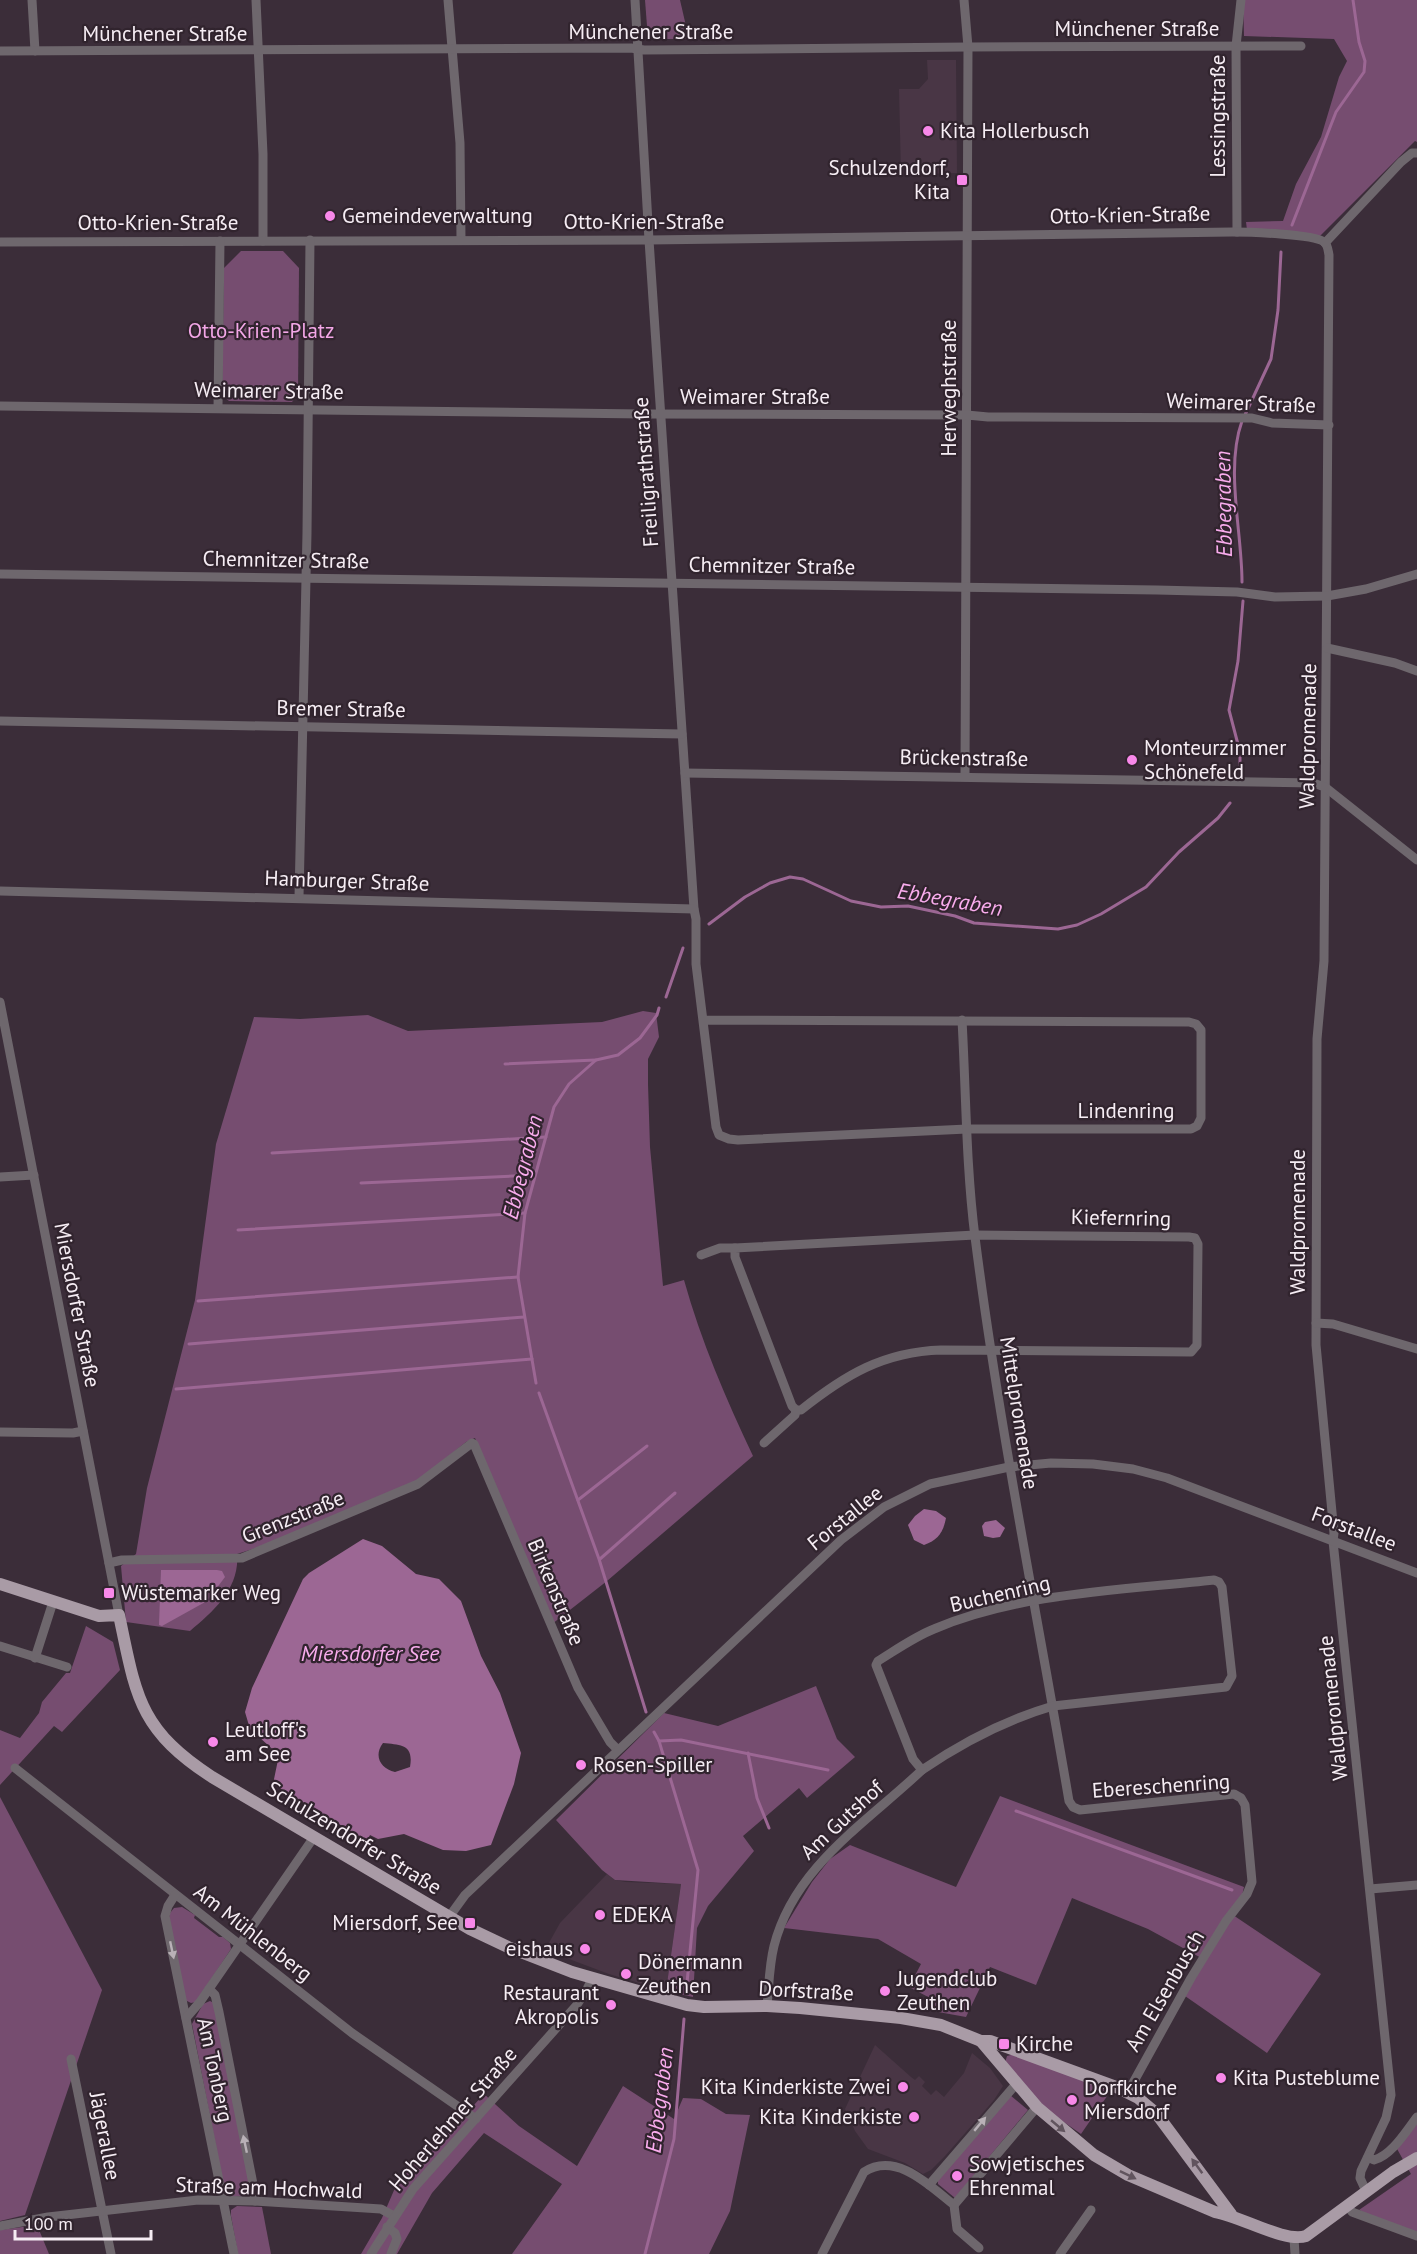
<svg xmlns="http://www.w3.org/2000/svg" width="1417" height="2254" font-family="'PT Sans',sans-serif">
  <rect width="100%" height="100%" fill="#3b2d39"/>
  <g fill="#493645">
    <path d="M 927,60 L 956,60 L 957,173 L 901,175 L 899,89 L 919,89 L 928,79 Z"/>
    <path d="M 607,1874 L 615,1880 L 626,1882 L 681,1884 L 666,1991 L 609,1974 L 545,1950 L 560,1923 Z"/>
    <path d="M 875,2045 L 911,2077 L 915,2080 L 919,2076 L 925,2082 L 922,2086 L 931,2095 L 936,2090 L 944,2097 L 964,2073 L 972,2053 L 990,2068 L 1003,2086 L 994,2100 L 945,2156 L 931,2170 L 923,2174 L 905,2163 L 868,2149 L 855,2131 L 845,2109 Z"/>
  </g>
  <g fill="#764d70">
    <path d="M 645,0 L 680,0 L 689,39 L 662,39 L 647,26 Z"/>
    <path d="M 1243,0 L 1417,0 L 1417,142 L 1415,141 L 1320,236 L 1247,230 L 1246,222 L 1283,221 L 1296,184 L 1321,137 L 1339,77 L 1347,61 L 1334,39 L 1244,36 Z"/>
    <path d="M 241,251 L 283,251 L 299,268 L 298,394 L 292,402 L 229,401 L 222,395 L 224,268 Z"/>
    <path d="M 643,1011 L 656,1013 L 659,1037 L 648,1059 L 648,1084 L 650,1147 L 663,1286 L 684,1280 C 701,1341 726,1399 753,1456 L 607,1581 L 552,1624 L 475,1438 L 466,1442 L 417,1482 L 262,1546 L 237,1554 C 240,1588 214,1611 190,1631 L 126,1622 L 121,1566 L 136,1554 L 147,1488 L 195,1300 L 216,1144 L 254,1017 L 300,1019 L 368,1015 L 408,1031 L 602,1022 Z"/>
    <path d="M 86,1626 L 113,1642 L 120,1670 L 62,1732 L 54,1726 L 0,1785 L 0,1730 L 20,1738 L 39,1713 L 42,1702 L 66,1673 L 70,1673 Z"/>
    <path d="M 816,1686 L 837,1739 L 855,1757 L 807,1798 L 799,1788 L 743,1836 L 754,1851 L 708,1906 L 697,1928 L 693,1997 L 666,1991 L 681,1884 L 615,1880 L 602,1870 L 556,1820 L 664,1713 L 718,1726 Z"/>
    <path d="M 1000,1796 L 1244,1887 L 1240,1904 L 1233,1915 L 1321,1974 L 1267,2053 L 1185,1996 L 1205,1960 L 1148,1929 L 1072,1898 L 1036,1985 L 990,1967 L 966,2017 L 927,2010 L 932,1999 L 909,1987 L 921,1964 L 878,1939 L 784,1928 L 812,1882 L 830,1859 L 850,1845 L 956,1887 Z"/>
    <path d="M 0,1797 L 102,1990 L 25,2215 L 0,2221 Z"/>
    <path d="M 182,1907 L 195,1915 L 194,1918 L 219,1937 L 223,1937 L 230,1943 L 231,1949 L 196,2002 L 191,2003 L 185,2000 L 169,1918 L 170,1913 L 174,1908 Z"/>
    <path d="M 210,2001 L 214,2003 L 251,2189 L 244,2196 L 231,2197 L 225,2193 L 192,2024 L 203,2004 Z"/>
    <path d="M 1015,2054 L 1112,2089 L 1081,2134 L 1045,2109 L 1005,2063 L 1007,2056 Z"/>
    <path d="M 623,2086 L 674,2119 L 683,2098 L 701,2099 L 726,2114 L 750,2115 L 730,2211 L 709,2254 L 512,2254 L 562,2184 L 484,2133 L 432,2193 L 397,2254 L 361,2254 L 382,2218 L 395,2188 L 425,2150 L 430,2153 L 484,2094 L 519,2126 L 577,2166 Z"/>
    <path d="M 1010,2095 L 1028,2110 L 955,2198 L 938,2184 L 938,2180 Z"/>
    <path d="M 1417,2123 L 1417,2238 L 1359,2210 L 1411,2174 L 1396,2147 Z"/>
    <path d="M 237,2206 L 262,2207 L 271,2254 L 238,2254 L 231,2216 L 231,2210 Z"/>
    <path d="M 37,2225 L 49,2254 L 0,2254 L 0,2230 Z"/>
  </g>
  <g fill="#9c6794" fill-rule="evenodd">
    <path d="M 924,1509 L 936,1511 L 946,1518 C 943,1533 938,1540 924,1545 L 914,1540 L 908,1525 L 915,1516 Z"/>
    <path d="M 996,1520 L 1005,1528 L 1000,1537 L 993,1538 L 984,1536 L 982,1526 L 985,1522 Z"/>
    <path d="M 363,1539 L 382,1546 L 416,1574 L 439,1579 L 461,1601 L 481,1656 L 500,1693 L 521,1753 L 514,1784 L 491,1845 L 466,1851 L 443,1850 L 404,1834 L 378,1839 L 370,1835 L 367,1841 L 273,1784 L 279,1755 L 250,1729 L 245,1712 L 252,1688 L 303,1579 L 309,1573 ZM 383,1743 C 401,1745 414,1744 410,1767 L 395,1772 C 381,1769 373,1756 383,1743 Z"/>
    <path d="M 161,1570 L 217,1570 L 222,1571 L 225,1577 L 207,1601 L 162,1626 L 159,1625 Z"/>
  </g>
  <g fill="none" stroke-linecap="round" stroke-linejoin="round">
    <g stroke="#9c6794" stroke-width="3">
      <path d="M 1292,225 L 1336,112 L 1364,72 L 1365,61 L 1359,42 L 1353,0"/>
      <path d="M 1245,415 L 1271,359 L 1278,310 L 1281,252"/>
      <path d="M 1242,582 C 1242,531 1225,469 1242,421"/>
      <path d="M 1240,770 L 1240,752 L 1229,710 L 1238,661 L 1243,601"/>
      <path d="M 709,924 L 745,897 L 770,883 L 790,877 L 803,879 L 851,901 L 881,907 L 908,906 L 955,916 L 974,923 L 1058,929 L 1077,925 L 1101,914 L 1146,887 L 1179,852 L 1218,818 L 1230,803"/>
      <path d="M 666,997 L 683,948"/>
      <path d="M 505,1064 L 596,1060"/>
      <path d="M 272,1153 L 546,1137"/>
      <path d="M 361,1183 L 535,1175"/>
      <path d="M 238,1230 L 525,1213"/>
      <path d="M 198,1301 L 518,1277"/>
      <path d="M 189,1344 L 524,1317"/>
      <path d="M 536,1383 L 518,1277 L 525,1213 L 554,1107 L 569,1084 L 596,1060 L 618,1055 L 640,1038 L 657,1015 L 659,1008"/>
      <path d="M 176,1389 L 532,1359"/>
      <path d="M 539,1393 L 599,1559 L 646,1712"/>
      <path d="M 578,1500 L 647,1446"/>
      <path d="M 600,1559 L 675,1493"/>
      <path d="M 654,1732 L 659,1741 L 698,1870 L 686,1993"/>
      <path d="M 659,1741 L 681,1740 L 828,1770"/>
      <path d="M 748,1753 L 757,1798 L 769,1828"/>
      <path d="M 1016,1811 L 1232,1890"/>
      <path d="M 645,2254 L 674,2139 L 684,2019"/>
    </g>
    <g stroke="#6e676d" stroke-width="9">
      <path d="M 32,0 L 35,51"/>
      <path d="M 256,0 L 263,154 L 263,241"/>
      <path d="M 448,0 L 460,143 L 461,240"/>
      <path d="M 635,0 L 649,240 L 694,909 L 696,919 L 696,964 L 716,1127 L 719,1135 L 729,1139 L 738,1140 L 967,1129 L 1191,1129 L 1197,1126 L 1201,1118 L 1201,1030 L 1196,1024 L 1189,1022 L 704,1020"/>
      <path d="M 964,0 L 968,47 L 965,776"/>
      <path d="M 0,51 L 631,48 L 644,50 L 968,47 L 1301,46"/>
      <path d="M 1237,232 L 1236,46 L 1241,0"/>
      <path d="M 0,242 L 649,240 L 1232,232 C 1247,232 1315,234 1324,242 C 1328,245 1328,250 1329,255 L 1324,961 L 1317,1039 L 1316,1345 L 1334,1533 L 1333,1541 L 1391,2095 L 1386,2118 L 1361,2171 L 1360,2178 L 1366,2191"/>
      <path d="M 1325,243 L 1401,162 L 1412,153 L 1417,153"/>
      <path d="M 0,406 L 643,414 L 967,415 L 988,417 L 1252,418 L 1272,423 L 1329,425"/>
      <path d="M 218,408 L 220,241"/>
      <path d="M 0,574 L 1157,590 L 1237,592 L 1275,597 L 1327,596 L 1366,589 L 1417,574"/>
      <path d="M 1327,648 L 1395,663 L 1417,671"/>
      <path d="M 0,721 L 682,734"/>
      <path d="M 685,773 L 1313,783 L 1325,787 L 1417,860"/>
      <path d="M 0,891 L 694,909"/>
      <path d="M 299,897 L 307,533 L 310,240"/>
      <path d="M 0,1002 L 119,1615"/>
      <path d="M 962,1020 C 966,1092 966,1166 975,1237 C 999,1426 1037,1613 1069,1801 L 1073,1807 L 1080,1810 L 1234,1794 L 1241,1798 L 1245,1805 L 1252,1882 L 1247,1894 L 1226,1921 L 1191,1978 L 1128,2092"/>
      <path d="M 0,1177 L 34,1175"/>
      <path d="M 975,1235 L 1189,1237 L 1195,1238 L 1198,1244 L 1197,1345 L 1191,1352 L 941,1350 C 883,1352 845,1375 801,1410 L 796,1410 L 792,1406 L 735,1257 L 735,1248 Z"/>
      <path d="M 701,1255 L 720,1248 L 735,1248"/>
      <path d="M 1316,1323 L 1333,1324 L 1417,1349"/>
      <path d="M 0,1432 L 73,1433 L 83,1431"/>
      <path d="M 764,1443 L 795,1415 L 796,1410"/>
      <path d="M 109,1563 L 122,1560 L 242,1558 L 418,1484 L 472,1443 L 474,1444 L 578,1688 L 610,1742 L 618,1750"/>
      <path d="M 1214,1580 L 1219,1582 L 1222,1587 L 1232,1676 L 1226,1687 L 1053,1706 C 1005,1720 963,1742 922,1770 L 913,1759 L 876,1665 L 878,1661 C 896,1650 914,1637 934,1629 C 1018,1593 1123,1590 1214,1580 Z"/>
      <path d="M 0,1646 L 67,1667"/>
      <path d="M 35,1658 L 53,1602"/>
      <path d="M 15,1768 L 352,2033 L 476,2119"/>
      <path d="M 1370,1889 L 1417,1885"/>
      <path d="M 175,1895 L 168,1906 L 165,1916 L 234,2254"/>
      <path d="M 449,1917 L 465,1895 L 841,1540 L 884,1507 L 930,1484 L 1009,1467 L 1051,1463 L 1093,1464 L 1133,1469 L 1167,1478 L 1417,1573"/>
      <path d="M 209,1989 L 215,1995 L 219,2012 L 254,2189 L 255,2201"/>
      <path d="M 767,2006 C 769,1986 769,1966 774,1946 C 794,1867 866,1823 922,1770"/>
      <path d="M 186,2018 L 200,2002 L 314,1837"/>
      <path d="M 71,2059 L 111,2254"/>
      <path d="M 1368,2157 L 1374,2160 C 1392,2155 1406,2131 1417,2117"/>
      <path d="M 929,2185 L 1017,2083"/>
      <path d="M 954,2205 L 1037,2107"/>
      <path d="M 1347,2205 L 1352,2212 L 1417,2236"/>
      <path d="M 0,2226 L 48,2217 L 198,2200 L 255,2201 L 381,2209 L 394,2216"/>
      <path d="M 387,2227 L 395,2233 L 397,2239 L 391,2254"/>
      <path d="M 1294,2238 L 1295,2254"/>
      <path d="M 371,2254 L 413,2189 L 576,2006 L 586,1991 L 592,1979"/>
      <path d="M 822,2254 L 864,2172 C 896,2151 930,2186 954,2205 L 957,2229 L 979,2248"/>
      <path d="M 1060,2254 L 1091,2210"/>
    </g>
    <g stroke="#a99ba6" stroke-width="12">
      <path d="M 0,1584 L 99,1616 L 119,1615 C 136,1695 138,1729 212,1777 L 470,1929 L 508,1947 L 572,1972 L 687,2005 L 704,2007 L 767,2006 L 800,2008 L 901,2018 L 941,2025 L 981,2041 L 990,2041 L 1116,2087 L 1138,2098 L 1156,2113 L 1231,2214"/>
      <path d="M 981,2041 L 1037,2107 L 1094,2155 L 1128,2175 L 1215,2212 C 1240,2216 1285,2243 1306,2236 L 1393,2172 L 1417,2158"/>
    </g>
  </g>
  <defs><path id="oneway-solid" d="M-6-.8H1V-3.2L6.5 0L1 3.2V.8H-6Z" transform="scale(1.5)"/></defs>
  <g fill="#b9b1b7">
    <use href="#oneway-solid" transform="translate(172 1950) rotate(78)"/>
    <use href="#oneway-solid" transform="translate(980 2124) rotate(-50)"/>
    <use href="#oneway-solid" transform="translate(245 2144) rotate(-102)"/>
  </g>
  <g fill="#61545e">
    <use href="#oneway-solid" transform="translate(1058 2126) rotate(40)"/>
    <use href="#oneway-solid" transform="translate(1197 2166) rotate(-126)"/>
    <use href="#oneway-solid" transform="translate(1128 2175) rotate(26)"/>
  </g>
  <g fill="#f888e9" stroke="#31242e" stroke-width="2">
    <circle cx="928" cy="131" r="6"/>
    <rect x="956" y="174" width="12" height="12" rx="3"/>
    <circle cx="330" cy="216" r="6"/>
    <circle cx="1132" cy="760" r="6"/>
    <rect x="103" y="1587" width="12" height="12" rx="3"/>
    <circle cx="213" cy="1742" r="6"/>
    <circle cx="581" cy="1765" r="6"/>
    <circle cx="600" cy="1915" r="6"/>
    <rect x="464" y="1917" width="12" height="12" rx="3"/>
    <circle cx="585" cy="1949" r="6"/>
    <circle cx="626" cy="1974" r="6"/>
    <circle cx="885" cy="1991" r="6"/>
    <circle cx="611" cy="2005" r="6"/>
    <rect x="998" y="2038" width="12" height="12" rx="3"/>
    <circle cx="1221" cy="2078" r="6"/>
    <circle cx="903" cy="2087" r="6"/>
    <circle cx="1072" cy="2100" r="6"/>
    <circle cx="914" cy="2117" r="6"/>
    <circle cx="957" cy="2176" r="6"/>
  </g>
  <g text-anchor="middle" stroke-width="4.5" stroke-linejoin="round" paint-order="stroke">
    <g font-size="21" fill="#f6edf4" stroke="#31242e">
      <text x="1137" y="36">Münchener Straße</text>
      <text x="651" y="39">Münchener Straße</text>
      <text x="165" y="41">Münchener Straße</text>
      <text transform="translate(1218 116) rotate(-90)" y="7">Lessingstraße</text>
      <text transform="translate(1130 215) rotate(-1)" y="7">Otto-Krien-Straße</text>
      <text x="644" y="229">Otto-Krien-Straße</text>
      <text x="158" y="230">Otto-Krien-Straße</text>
      <text transform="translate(949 388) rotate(-90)" y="7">Herweghstraße</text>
      <text transform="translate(269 391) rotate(1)" y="7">Weimarer Straße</text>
      <text x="755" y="404">Weimarer Straße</text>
      <text transform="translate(1241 403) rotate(2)" y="7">Weimarer Straße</text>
      <text transform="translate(646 472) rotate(-94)" y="7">Freiligrathstraße</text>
      <text transform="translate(286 560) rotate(1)" y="7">Chemnitzer Straße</text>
      <text transform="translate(772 566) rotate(1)" y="7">Chemnitzer Straße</text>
      <text transform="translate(341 709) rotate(1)" y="7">Bremer Straße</text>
      <text transform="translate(1308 736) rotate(-89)" y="7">Waldpromenade</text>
      <text transform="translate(964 758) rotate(1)" y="7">Brückenstraße</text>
      <text transform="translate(347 881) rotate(2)" y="7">Hamburger Straße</text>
      <text x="1126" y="1118">Lindenring</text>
      <text transform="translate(1121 1218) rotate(1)" y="7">Kiefernring</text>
      <text transform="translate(1298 1222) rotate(-90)" y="7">Waldpromenade</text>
      <text transform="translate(77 1305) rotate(79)" y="7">Miersdorfer Straße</text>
      <text transform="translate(1019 1413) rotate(81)" y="7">Mittelpromenade</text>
      <text transform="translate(293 1517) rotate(-22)" y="7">Grenzstraße</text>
      <text transform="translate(845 1518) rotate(-39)" y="7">Forstallee</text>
      <text transform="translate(1354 1529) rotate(21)" y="7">Forstallee</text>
      <text transform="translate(556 1592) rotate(67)" y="7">Birkenstraße</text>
      <text transform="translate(1000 1594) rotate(-13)" y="7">Buchenring</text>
      <text transform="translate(1333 1708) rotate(-96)" y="7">Waldpromenade</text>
      <text transform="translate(1161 1786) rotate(-4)" y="7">Ebereschenring</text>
      <text transform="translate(842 1820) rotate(-43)" y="7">Am Gutshof</text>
      <text transform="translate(354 1838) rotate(31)" y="7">Schulzendorfer Straße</text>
      <text transform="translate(253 1933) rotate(38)" y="7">Am Mühlenberg</text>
      <text transform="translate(806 1991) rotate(3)" y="7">Dorfstraße</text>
      <text transform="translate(1165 1991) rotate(-60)" y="7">Am Elsenbusch</text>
      <text transform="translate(215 2070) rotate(78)" y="7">Am Tonberg</text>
      <text transform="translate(453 2119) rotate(-49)" y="7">Hoherlehmer Straße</text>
      <text transform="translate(105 2136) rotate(79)" y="7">Jägerallee</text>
      <text transform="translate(269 2188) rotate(2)" y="7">Straße am Hochwald</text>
    </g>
    <g font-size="21" fill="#f6edf4" stroke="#31242e" text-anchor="start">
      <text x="940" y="138">Kita Hollerbusch</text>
      <text x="950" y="175" text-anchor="end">Schulzendorf,<tspan x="950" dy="24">Kita</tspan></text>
      <text x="342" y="223">Gemeindeverwaltung</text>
      <text x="1144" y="755">Monteurzimmer<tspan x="1144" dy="24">Schönefeld</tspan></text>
      <text x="121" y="1600">Wüstemarker Weg</text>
      <text x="225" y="1737">Leutloff's<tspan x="225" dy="24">am See</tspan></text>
      <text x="593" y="1772">Rosen-Spiller</text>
      <text x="612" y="1922">EDEKA</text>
      <text x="458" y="1930" text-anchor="end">Miersdorf, See</text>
      <text x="573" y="1956" text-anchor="end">eishaus</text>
      <text x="638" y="1969">Dönermann<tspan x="638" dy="24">Zeuthen</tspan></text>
      <text x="897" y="1986">Jugendclub<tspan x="897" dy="24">Zeuthen</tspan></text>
      <text x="599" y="2000" text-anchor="end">Restaurant<tspan x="599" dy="24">Akropolis</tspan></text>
      <text x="1016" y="2051">Kirche</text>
      <text x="1233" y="2085">Kita Pusteblume</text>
      <text x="891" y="2094" text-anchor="end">Kita Kinderkiste Zwei</text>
      <text x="1084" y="2095">Dorfkirche<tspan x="1084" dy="24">Miersdorf</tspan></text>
      <text x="902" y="2124" text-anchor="end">Kita Kinderkiste</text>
      <text x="969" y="2171">Sowjetisches<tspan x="969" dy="24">Ehrenmal</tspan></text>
    </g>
    <g font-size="21" fill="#f3a7e7" stroke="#31242e">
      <text x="261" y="338">Otto-Krien-Platz</text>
    </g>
    <g font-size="22" font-style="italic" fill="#f9aced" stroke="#31242e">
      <text transform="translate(1223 504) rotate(-91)" y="8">Ebbegraben</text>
      <text transform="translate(950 899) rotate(10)" y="8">Ebbegraben</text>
      <text transform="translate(522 1167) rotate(-76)" y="8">Ebbegraben</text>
      <text x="370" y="1661">Miersdorfer See</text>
      <text transform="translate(659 2100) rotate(-83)" y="8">Ebbegraben</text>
    </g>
  </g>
  <path d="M15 2230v9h136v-9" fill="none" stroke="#f6edf4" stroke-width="3"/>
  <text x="24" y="2230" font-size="18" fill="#f6edf4" stroke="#31242e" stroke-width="4.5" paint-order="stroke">100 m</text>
</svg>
